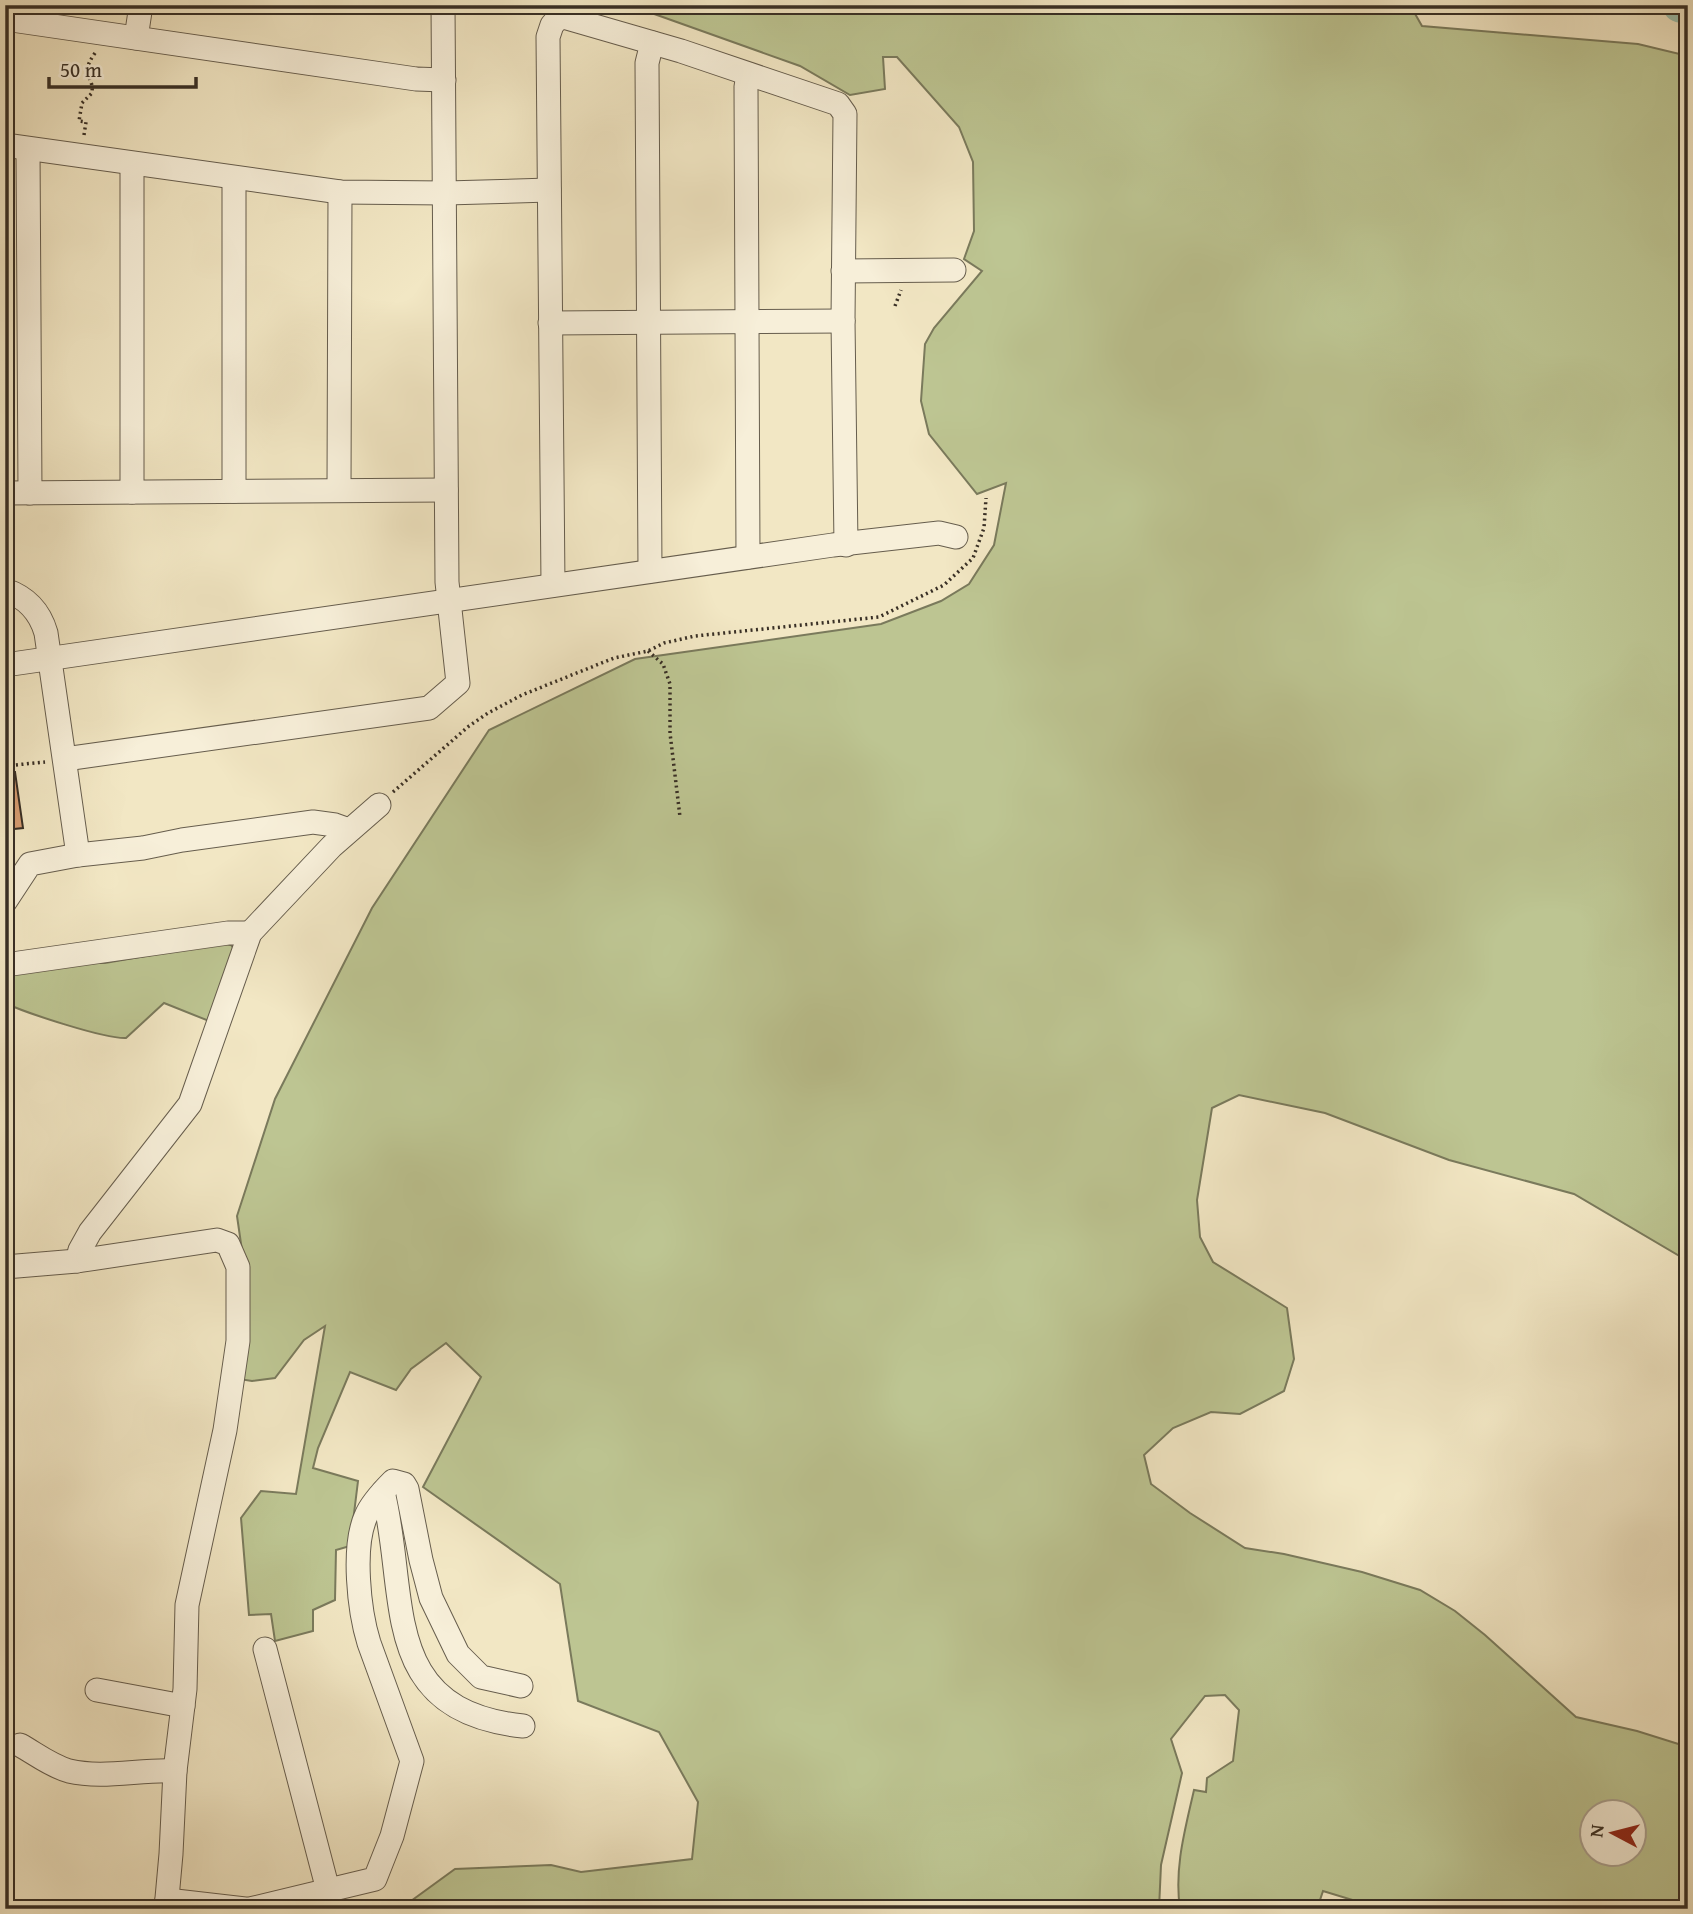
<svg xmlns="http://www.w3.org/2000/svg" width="1693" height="1914" font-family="'Gentium Book Plus',serif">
  <rect width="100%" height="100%" fill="#f2e7c4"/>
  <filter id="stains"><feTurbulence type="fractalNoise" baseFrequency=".00286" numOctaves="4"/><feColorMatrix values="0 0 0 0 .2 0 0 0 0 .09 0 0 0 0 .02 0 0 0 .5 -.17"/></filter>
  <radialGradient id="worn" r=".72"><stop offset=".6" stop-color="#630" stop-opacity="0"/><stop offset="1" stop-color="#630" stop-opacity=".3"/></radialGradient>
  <g fill="#bdc592" stroke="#7a7a5c" stroke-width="2" fill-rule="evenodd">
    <path d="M 629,5 L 1410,5 L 1422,26 L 1638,44 L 1688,56 L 1688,1261 L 1574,1194 L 1449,1160 L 1325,1113 L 1239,1095 L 1212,1108 L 1197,1200 L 1200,1237 L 1213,1262 L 1287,1308 L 1294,1359 L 1284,1391 L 1240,1414 L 1211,1412 L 1173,1428 L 1144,1455 L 1151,1484 L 1190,1513 L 1245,1548 L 1284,1554 L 1362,1572 L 1420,1590 L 1455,1611 L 1485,1635 L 1576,1717 L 1637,1731 L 1688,1747 L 1688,1909 L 1382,1909 L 1323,1891 L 1317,1909 L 1180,1909 C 1174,1868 1185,1830 1194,1790 L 1206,1792 L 1207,1778 L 1233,1761 L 1239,1710 L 1225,1695 L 1205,1696 L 1171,1739 L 1182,1773 L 1161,1865 L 1159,1909 L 400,1909 L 455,1869 L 551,1865 L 581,1872 L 692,1859 L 698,1802 L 659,1732 L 578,1701 L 560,1584 L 423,1487 L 481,1377 L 446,1343 L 411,1369 L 396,1390 L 350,1372 L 318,1448 L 313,1468 L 358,1481 L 350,1546 L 336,1550 L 335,1600 L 313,1610 L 313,1631 L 275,1641 L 271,1614 L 249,1615 L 241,1518 L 261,1491 L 296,1494 L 325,1326 L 304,1340 L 275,1378 L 252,1381 L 239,1379 L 247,1285 L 237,1216 L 275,1099 L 372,908 L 489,730 L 635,659 L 881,624 L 941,601 L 969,584 L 994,545 L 1006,483 L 977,494 L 929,434 L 921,401 L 925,344 L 934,328 L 982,271 L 964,259 L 974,231 L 973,162 L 959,127 L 897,57 L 883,57 L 885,89 L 850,95 L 800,66 ZM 1592,1812 L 1634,1812 L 1634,1854 L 1592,1854 Z"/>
    <path d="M 221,943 L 231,945 L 234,949 L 209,1021 L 164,1003 L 126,1038 C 105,1039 26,1013 5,1003 L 5,975 L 88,963 L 105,963 Z"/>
  </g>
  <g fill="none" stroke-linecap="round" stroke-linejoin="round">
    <path stroke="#9cc1ae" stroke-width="35" d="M 1680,5 L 1688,7"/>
  </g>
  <path fill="#d69d72" stroke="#382f25" stroke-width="2" d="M 5,772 L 15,772 L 23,828 L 5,830 Z"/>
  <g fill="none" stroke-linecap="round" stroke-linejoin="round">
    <g stroke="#665d4d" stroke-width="25">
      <g id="minor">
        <path d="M 5,19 L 416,79 L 444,80"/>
        <path d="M 136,38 L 141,5"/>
        <path d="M 748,74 L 746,87 L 748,557"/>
        <path d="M 5,145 L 340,192 L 446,193 L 549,190"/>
        <path d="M 28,149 L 30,493"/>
        <path d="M 132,164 L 132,492"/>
        <path d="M 843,271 L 954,270"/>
        <path d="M 550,323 L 843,321"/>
        <path d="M 339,489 L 340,192"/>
        <path d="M 234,491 L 234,178"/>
        <path d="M 5,493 L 446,490"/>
        <path d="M 650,571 L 647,63 L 652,43"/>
        <path d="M 553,585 L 548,37 L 552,25 L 560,16 L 681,51 L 838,104 L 845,114 L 843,321 L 846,545"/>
        <path d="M 5,590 C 26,597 40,612 46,633 L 78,855"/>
        <path d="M 5,665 L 833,545 L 939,533 L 956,537"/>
        <path d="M 65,759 L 429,708 L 458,683 L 447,582 L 443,5"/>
        <path d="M 5,902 L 30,864 L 78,855 L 143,848 L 182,840 L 313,822 L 335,825 L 349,830"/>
        <path d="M 5,965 L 228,933 L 250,933"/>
        <path d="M 77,1261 L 80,1250 L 90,1232 L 190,1104 L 250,933 L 332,846 L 379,805"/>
        <path d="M 5,1267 L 77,1261 L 217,1240 L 228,1244 L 238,1267 L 238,1341 L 225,1430 L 187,1605 L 185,1689 L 175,1771 L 171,1854 L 166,1909"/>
        <path d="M 383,1492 C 409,1596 377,1711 523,1726"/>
        <path d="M 265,1649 L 328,1890 L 331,1909"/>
        <path d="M 97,1690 L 183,1706"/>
        <path d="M 20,1745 C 36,1754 51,1766 69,1771 C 103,1779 141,1769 175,1771"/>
        <path d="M 167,1900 L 245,1909"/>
        <path d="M 250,1909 L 375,1879 L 392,1836 L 412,1761 L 369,1643 C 359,1611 352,1547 366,1516 C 371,1504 383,1491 393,1481 L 404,1484 L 407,1489 L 421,1560 L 431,1598 L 458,1654 L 481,1677 L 521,1686"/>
      </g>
    </g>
    <g stroke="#382f25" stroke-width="3.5" stroke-dasharray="2 3.5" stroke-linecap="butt">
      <path d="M 84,135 L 86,122 L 79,121 L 82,103 L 92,93 C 94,73 78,78 95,53"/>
      <path d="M 895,306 L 901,290"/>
      <path d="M 648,651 L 663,664 L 670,684 L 670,733 L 680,817"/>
      <path d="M 5,766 L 45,762"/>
      <path d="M 393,792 L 469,726 L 488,713 L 522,695 L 614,658 L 648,651 L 664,643 L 695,636 L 879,617 L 944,585 L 973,558 L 984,528 L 986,498"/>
    </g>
    <use href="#minor" stroke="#f7efd9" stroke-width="23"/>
  </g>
  <rect width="1693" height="1914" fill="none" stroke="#f2e7c4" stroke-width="28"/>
  <rect x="7" y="7" width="1679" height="1900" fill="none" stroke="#382f25" stroke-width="3.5"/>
  <rect x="14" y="14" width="1665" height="1886" fill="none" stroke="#382f25" stroke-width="2"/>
  <g transform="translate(1613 1833) rotate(277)"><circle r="33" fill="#f7efd9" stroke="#aba291" stroke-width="2"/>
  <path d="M0-5L12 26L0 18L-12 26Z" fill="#8f2418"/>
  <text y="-10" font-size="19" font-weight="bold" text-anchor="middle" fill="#382f25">N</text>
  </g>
  <path d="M49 77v10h147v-10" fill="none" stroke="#382f25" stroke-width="3.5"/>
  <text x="60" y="77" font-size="21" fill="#382f25" stroke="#f7efd9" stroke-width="5" paint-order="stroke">50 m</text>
  <rect width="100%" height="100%" filter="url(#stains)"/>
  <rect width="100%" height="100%" fill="url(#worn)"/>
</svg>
